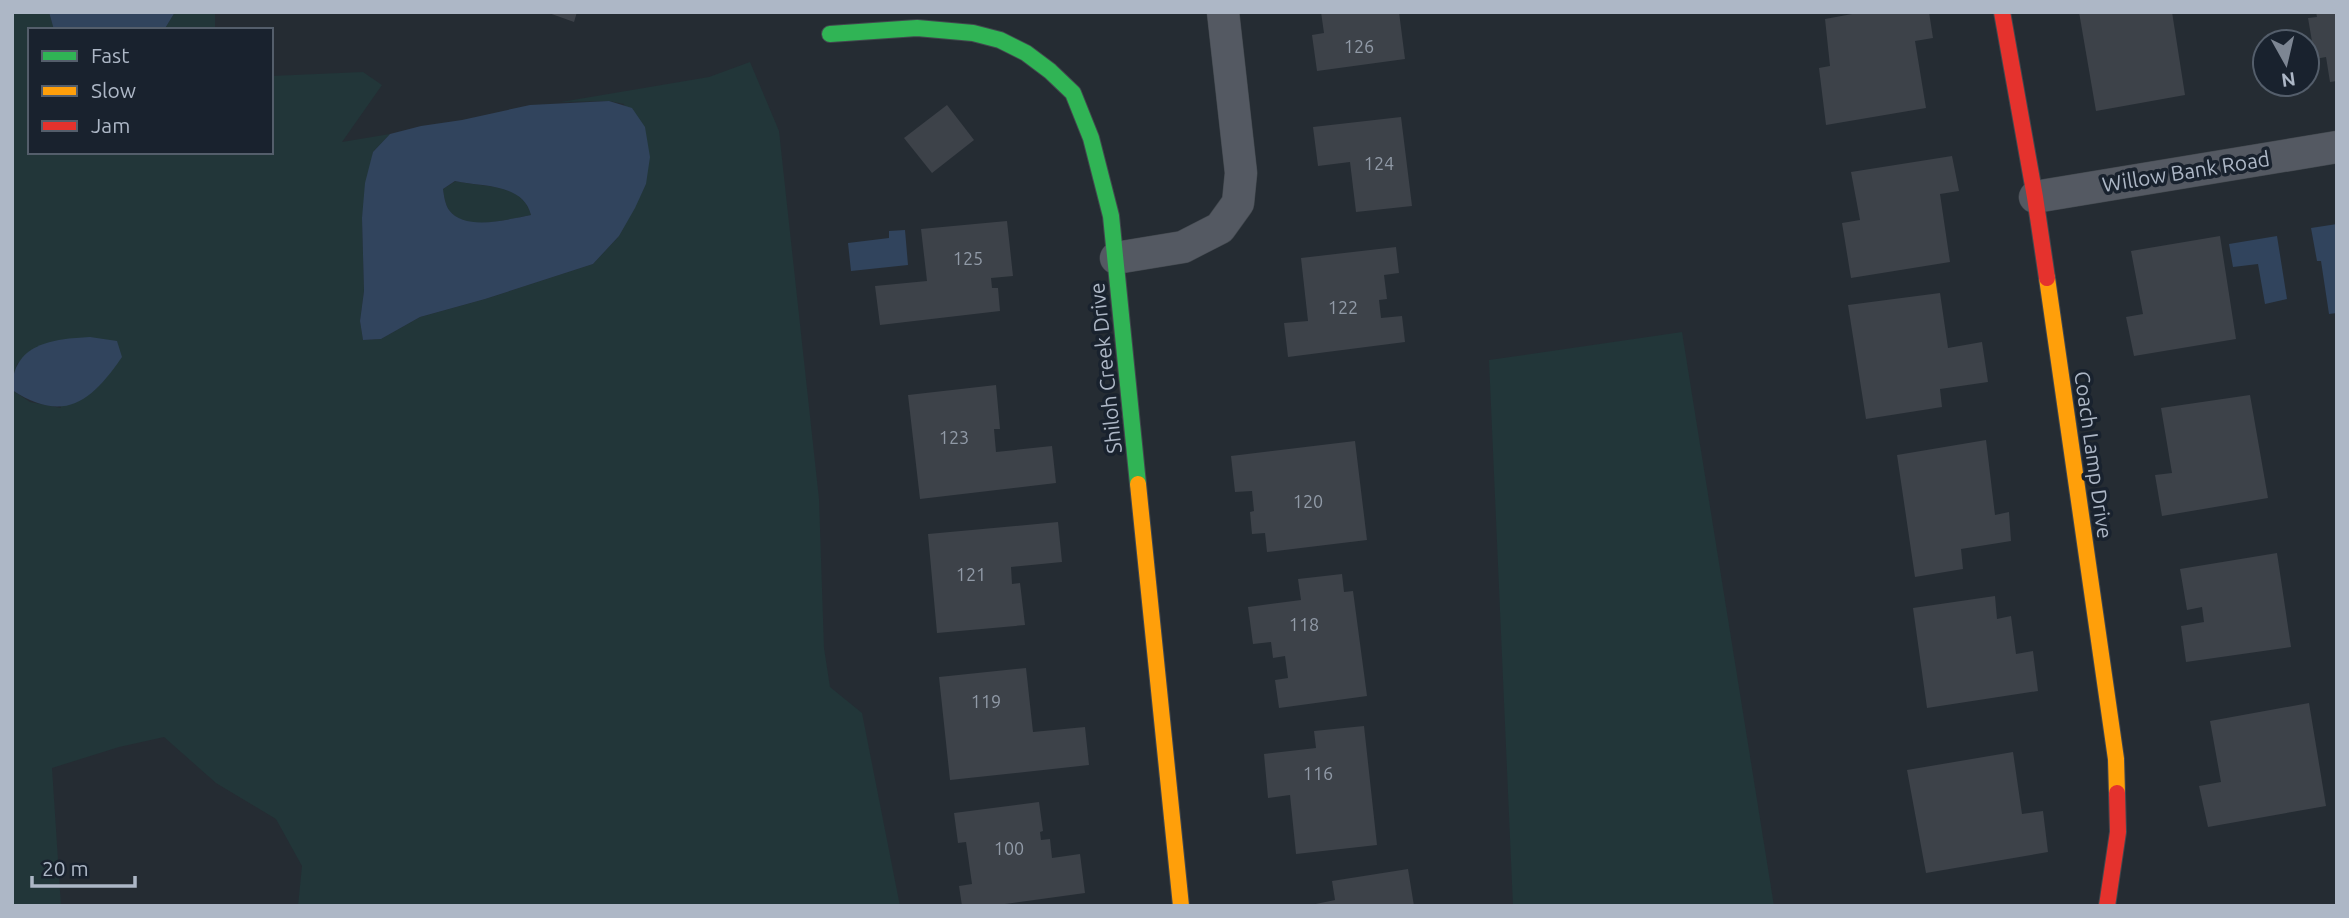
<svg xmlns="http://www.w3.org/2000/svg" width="2349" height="918" font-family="Ubuntu,sans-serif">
  <rect width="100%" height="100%" fill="#252c33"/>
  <g fill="#223639">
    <path d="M 12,12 L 49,12 L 54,30 L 30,30 L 30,152 L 271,152 L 271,76 L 363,72 L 382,85 L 342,142 L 390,134 L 373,152 L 362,218 L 364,291 L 360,321 L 363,340 L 381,339 L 420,317 L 485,299 L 593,264 L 619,236 L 646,184 L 624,104 L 609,101 L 561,102 L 709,77 L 750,62 L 779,131 L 819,499 L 824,648 L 830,687 L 862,713 L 900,906 L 298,906 L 302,866 L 276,819 L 216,783 L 164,737 L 119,747 L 52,768 L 61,906 L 12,906 L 12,390 L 30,402 L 61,408 L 33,349 L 17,364 L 12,381 Z"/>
    <path d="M 175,12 L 215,12 L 215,30 L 164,30 Z"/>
    <path d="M 456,181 C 483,188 522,182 531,215 C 508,219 466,233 449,210 C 445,204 444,196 443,189 Z"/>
    <path d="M 1682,332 L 1774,906 L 1513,906 L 1489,360 Z"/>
  </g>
  <g fill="#31445d" fill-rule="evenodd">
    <path d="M 49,12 L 175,12 L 164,30 L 54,30 Z"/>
    <path d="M 609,101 L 632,108 L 645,127 L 650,157 L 646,184 L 635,208 L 619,236 L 593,264 L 485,299 L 420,317 L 381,339 L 363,340 L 360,321 L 364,291 L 362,218 L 365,183 L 373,152 L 390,134 L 421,126 L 462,120 L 530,105 ZM 455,181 C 482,187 523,183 531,215 C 509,219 465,232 449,210 C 445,204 444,196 443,189 Z"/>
    <path d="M 2337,224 L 2337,313 L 2329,314 L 2321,261 L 2317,261 L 2311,228 Z"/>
    <path d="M 905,230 L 908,265 L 851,271 L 848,243 L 889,238 L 889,231 Z"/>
    <path d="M 2277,236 L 2287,299 L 2265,304 L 2258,264 L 2233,267 L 2229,244 Z"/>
    <path d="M 90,337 L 117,341 L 122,357 C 91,402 64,424 12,390 C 12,343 53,339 90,337 Z"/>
  </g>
  <g fill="#3d4249">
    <path d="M 546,12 L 577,12 L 574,22 Z"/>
    <path d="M 1321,12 L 1399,12 L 1405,59 L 1317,71 L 1312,35 L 1324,33 Z"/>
    <path d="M 1863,12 L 1929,12 L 1933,38 L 1915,41 L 1926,108 L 1826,125 L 1819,68 L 1830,66 L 1825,19 Z"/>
    <path d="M 2079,12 L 2172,12 L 2185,95 L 2096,111 Z"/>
    <path d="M 2316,12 L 2337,12 L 2337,81 L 2330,82 L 2326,57 L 2315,59 L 2308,18 L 2317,17 Z"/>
    <path d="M 947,105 L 974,140 L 932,173 L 904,138 Z"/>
    <path d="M 1401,117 L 1412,206 L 1356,212 L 1350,162 L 1318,166 L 1313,127 Z"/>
    <path d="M 1952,156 L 1959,191 L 1940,194 L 1950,262 L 1851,278 L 1842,223 L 1860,220 L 1851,172 Z"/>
    <path d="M 1007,221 L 1013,276 L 991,278 L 992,288 L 998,288 L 1000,311 L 880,325 L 875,286 L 927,281 L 921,229 Z"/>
    <path d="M 2220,236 L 2236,339 L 2134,356 L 2126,317 L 2143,314 L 2131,251 Z"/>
    <path d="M 1396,247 L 1399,273 L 1384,275 L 1387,299 L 1379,300 L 1381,318 L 1402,316 L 1405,342 L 1288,357 L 1284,323 L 1308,321 L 1301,258 Z"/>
    <path d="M 1940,293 L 1948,348 L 1982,342 L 1988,382 L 1940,389 L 1942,407 L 1866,419 L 1848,305 Z"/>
    <path d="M 996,385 L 1000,429 L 994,429 L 996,452 L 1052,446 L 1056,483 L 920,499 L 908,395 Z"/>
    <path d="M 2250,395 L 2268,498 L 2162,516 L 2155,475 L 2172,473 L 2161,408 Z"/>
    <path d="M 1986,440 L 1995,515 L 2009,512 L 2011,541 L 1961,549 L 1963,569 L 1915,577 L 1897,455 Z"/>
    <path d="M 1355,441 L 1367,540 L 1267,552 L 1265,533 L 1252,534 L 1250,512 L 1254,511 L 1252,491 L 1235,492 L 1231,456 Z"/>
    <path d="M 1058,522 L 1062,562 L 1011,567 L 1012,584 L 1020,583 L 1025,625 L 937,633 L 928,534 Z"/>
    <path d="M 2277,553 L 2291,647 L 2186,662 L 2181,626 L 2204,622 L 2202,607 L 2187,610 L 2180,569 Z"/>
    <path d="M 1342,574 L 1344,592 L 1353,591 L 1367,696 L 1279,708 L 1275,680 L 1288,678 L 1285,656 L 1273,658 L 1271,642 L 1253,644 L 1248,607 L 1301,600 L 1298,579 Z"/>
    <path d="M 1995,596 L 1997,619 L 2011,616 L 2016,654 L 2033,651 L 2038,691 L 1927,708 L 1913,608 Z"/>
    <path d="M 1026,668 L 1033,732 L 1085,727 L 1089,765 L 950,780 L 939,677 Z"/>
    <path d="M 2309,703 L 2326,806 L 2208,827 L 2199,786 L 2221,782 L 2210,721 Z"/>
    <path d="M 1364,726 L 1377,845 L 1296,854 L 1290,795 L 1268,798 L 1264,754 L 1316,748 L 1314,731 Z"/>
    <path d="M 2013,752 L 2022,814 L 2043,811 L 2048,852 L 1926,873 L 1907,770 Z"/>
    <path d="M 1039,802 L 1043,831 L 1040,832 L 1041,840 L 1050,839 L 1052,858 L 1080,854 L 1085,893 L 990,906 L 962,906 L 959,886 L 972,884 L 966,842 L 958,843 L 954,813 Z"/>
    <path d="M 1408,869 L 1414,906 L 1306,906 L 1335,900 L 1332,881 Z"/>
  </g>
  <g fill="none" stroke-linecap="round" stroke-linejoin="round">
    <g stroke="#42484e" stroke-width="33">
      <g id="street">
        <path d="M 2035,197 L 2337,147"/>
        <path d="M 1116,258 L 1183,247 L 1220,228 L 1238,203 L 1241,173 L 1223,12"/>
      </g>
    </g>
    <g stroke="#42484e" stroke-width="18">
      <path id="fast" d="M 830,34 L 917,28 L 973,33 L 1000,40 L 1026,53 L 1050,71 L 1073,93 L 1091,138 L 1111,216 L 1138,484"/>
    </g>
    <g stroke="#42484e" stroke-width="18">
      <g id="slow">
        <path d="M 2047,278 L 2116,759 L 2117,793"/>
        <path d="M 1138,484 L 1181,906"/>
      </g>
    </g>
    <g stroke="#42484e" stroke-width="18">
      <g id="jam">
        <path d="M 2002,12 L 2035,197 L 2047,278"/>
        <path d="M 2107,906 L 2118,832 L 2117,793"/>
      </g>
    </g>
    <use href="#street" stroke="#545962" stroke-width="32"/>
    <use href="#fast" stroke="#30b455" stroke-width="16"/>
    <use href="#slow" stroke="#ff9f0a" stroke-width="16"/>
    <use href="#jam" stroke="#e5322d" stroke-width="16"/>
  </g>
  <g text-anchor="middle" stroke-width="7" stroke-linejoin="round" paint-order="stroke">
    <g font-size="18" fill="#919aa7">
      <text x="1359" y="53">126</text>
      <text x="1379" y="170">124</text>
      <text x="968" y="265">125</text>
      <text x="1343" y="314">122</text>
      <text x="954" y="444">123</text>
      <text x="1308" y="508">120</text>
      <text x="971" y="581">121</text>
      <text x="1304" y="631">118</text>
      <text x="986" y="708">119</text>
      <text x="1318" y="780">116</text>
      <text x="1009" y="855">100</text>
    </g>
    <g font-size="21" fill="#adb7c6" stroke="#19222e">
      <text transform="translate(2186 172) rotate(-9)" y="7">Willow Bank Road</text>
      <text transform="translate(1106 368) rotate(-96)" y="7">Shiloh Creek Drive</text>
      <text transform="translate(2093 455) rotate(82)" y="7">Coach Lamp Drive</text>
    </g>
  </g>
  <rect width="2349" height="918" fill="none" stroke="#adb7c6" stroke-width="28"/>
  <rect x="28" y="28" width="245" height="126" fill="#19222e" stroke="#545e6b" stroke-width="2"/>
  <rect x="42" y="51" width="35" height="10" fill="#30b455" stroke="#545e6b" stroke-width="2"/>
  <text x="91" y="63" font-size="21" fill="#adb7c6">Fast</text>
  <rect x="42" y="86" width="35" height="10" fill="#ff9f0a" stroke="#545e6b" stroke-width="2"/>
  <text x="91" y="98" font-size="21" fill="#adb7c6">Slow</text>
  <rect x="42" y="121" width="35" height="10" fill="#e5322d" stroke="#545e6b" stroke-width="2"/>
  <text x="91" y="133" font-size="21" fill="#adb7c6">Jam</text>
  <g transform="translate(2286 63) rotate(172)"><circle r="33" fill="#19222e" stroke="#545e6b" stroke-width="2"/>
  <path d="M0-5L12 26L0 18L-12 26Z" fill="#7d8693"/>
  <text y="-10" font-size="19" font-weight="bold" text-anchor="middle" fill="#adb7c6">N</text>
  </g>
  <path d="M32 876v10h103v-10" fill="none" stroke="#adb7c6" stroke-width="3.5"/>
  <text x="42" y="876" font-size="21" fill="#adb7c6" stroke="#19222e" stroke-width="5" paint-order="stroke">20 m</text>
</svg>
